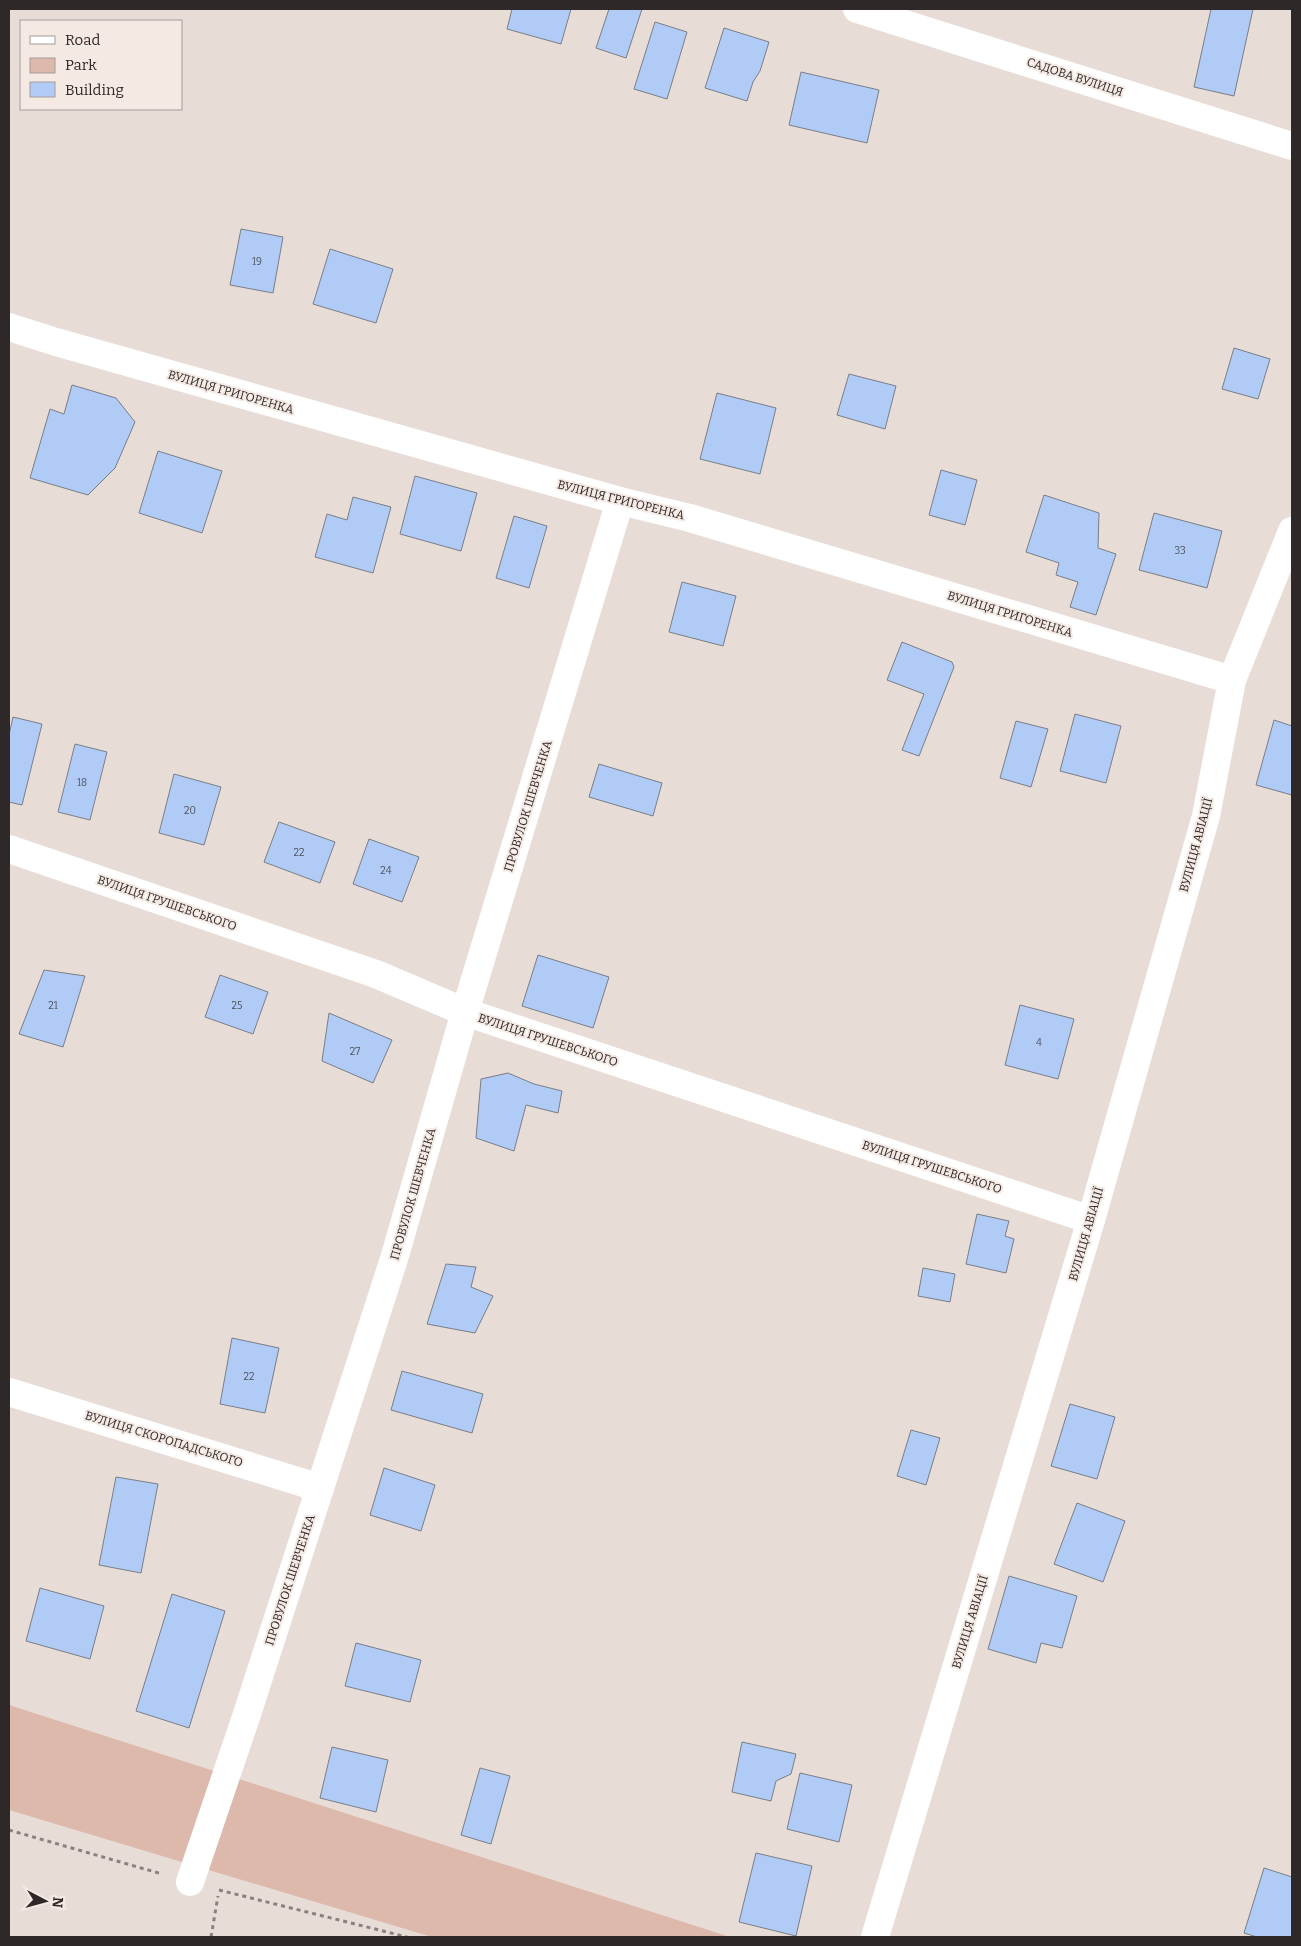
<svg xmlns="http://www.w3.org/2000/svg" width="1301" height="1946" font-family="Bitter,serif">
  <rect width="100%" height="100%" fill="#e8dcd7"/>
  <path fill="#dcb9ab" d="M 9,1705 L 730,1937 L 432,1937 L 9,1810 Z"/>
  <g fill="#b1cbf7" stroke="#797e86">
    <path d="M 512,9 L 571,9 L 561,44 L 507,29 Z"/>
    <path d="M 609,9 L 642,9 L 626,58 L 596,48 Z"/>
    <path d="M 1211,9 L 1253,9 L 1234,96 L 1194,87 Z"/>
    <path d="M 655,22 L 687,32 L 667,99 L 634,89 Z"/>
    <path d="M 724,28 L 769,42 L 760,71 L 753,82 L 747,101 L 705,88 Z"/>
    <path d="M 801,72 L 879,90 L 867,143 L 789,125 Z"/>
    <path d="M 241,229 L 283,237 L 273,293 L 230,285 Z"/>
    <path d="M 330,249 L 393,269 L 376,323 L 313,304 Z"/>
    <path d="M 1234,348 L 1270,359 L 1258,399 L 1222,389 Z"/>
    <path d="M 849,374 L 896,386 L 885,429 L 837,415 Z"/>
    <path d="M 72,385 L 116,398 L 135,422 L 115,468 L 88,495 L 30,478 L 50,409 L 64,414 Z"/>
    <path d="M 717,393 L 776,408 L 760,474 L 700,459 Z"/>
    <path d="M 158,451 L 222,471 L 202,533 L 139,513 Z"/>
    <path d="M 941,470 L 977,480 L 965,525 L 929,515 Z"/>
    <path d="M 415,476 L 477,493 L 461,551 L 400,534 Z"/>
    <path d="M 1044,495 L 1099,513 L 1098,548 L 1116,554 L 1096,615 L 1070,607 L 1078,582 L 1056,575 L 1059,563 L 1026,552 Z"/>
    <path d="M 353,497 L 391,507 L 373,573 L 315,557 L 327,514 L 347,520 Z"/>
    <path d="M 1154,513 L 1222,531 L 1207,588 L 1139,570 Z"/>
    <path d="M 514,516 L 547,526 L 529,588 L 496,578 Z"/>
    <path d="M 682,582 L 736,596 L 723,646 L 669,632 Z"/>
    <path d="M 902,642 L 952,662 L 954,667 L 919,756 L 902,750 L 924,694 L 887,680 Z"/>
    <path d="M 1075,714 L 1121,726 L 1106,783 L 1060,771 Z"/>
    <path d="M 13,717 L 42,724 L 22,805 L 9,802 L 9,735 Z"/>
    <path d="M 1274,720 L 1292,726 L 1292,795 L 1256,785 Z"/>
    <path d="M 1016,721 L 1048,729 L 1031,787 L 1000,778 Z"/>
    <path d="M 75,744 L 107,752 L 90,820 L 58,812 Z"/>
    <path d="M 599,764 L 662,783 L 653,816 L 589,797 Z"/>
    <path d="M 174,774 L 221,787 L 204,845 L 159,833 Z"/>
    <path d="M 279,822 L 335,842 L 320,883 L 264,862 Z"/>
    <path d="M 369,839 L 419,857 L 402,902 L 353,884 Z"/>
    <path d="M 538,955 L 609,977 L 593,1028 L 522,1006 Z"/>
    <path d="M 44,970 L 85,976 L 63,1047 L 19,1034 Z"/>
    <path d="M 220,975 L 268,992 L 253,1034 L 205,1017 Z"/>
    <path d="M 1020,1005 L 1074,1019 L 1058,1079 L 1005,1065 Z"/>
    <path d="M 329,1013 L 392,1040 L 373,1083 L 322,1061 Z"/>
    <path d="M 508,1073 L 534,1084 L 562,1091 L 558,1113 L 526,1105 L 514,1151 L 476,1138 L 481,1079 Z"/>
    <path d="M 977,1214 L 1009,1221 L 1005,1236 L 1014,1239 L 1006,1273 L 966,1264 Z"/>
    <path d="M 446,1264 L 476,1267 L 471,1287 L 493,1296 L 475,1333 L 427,1324 Z"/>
    <path d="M 923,1268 L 955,1274 L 950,1302 L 918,1296 Z"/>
    <path d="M 232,1338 L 279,1348 L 265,1413 L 220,1404 Z"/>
    <path d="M 402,1371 L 483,1394 L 472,1433 L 391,1410 Z"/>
    <path d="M 1070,1404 L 1115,1417 L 1097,1479 L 1051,1466 Z"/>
    <path d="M 911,1430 L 940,1438 L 926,1485 L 897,1476 Z"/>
    <path d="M 384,1468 L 435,1485 L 421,1531 L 370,1515 Z"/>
    <path d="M 116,1477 L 158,1484 L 141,1573 L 99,1565 Z"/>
    <path d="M 1077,1503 L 1125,1521 L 1103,1582 L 1054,1564 Z"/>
    <path d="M 1009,1576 L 1077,1596 L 1062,1648 L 1041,1643 L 1036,1663 L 988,1649 Z"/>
    <path d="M 40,1588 L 104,1606 L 90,1659 L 26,1641 Z"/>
    <path d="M 172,1594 L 225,1611 L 189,1728 L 136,1711 Z"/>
    <path d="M 356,1643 L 421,1660 L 410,1702 L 345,1686 Z"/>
    <path d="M 742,1742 L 796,1754 L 791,1774 L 776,1781 L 771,1801 L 732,1792 Z"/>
    <path d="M 332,1747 L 388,1760 L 376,1812 L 320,1798 Z"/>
    <path d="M 480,1768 L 510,1776 L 491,1844 L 461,1835 Z"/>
    <path d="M 800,1773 L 852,1785 L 839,1842 L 787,1829 Z"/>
    <path d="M 756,1853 L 812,1866 L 796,1936 L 739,1922 Z"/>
    <path d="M 1264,1868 L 1292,1877 L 1292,1937 L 1257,1937 L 1244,1933 Z"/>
  </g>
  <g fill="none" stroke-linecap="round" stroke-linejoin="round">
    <g stroke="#89817e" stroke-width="3" stroke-dasharray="4 4" stroke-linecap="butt">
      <path d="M 9,1830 L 162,1874"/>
      <path d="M 219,1890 L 407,1937"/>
      <path d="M 211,1937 L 218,1896"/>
    </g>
    <g stroke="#fff" stroke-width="28">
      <path d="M 857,9 L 1292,146"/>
      <path d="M 9,327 L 56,342 L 620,501 L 690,518 L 1232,680"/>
      <path d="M 9,849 L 376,974 L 465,1012 L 1091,1220"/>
      <path d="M 9,1392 L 320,1488"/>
      <path d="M 190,1882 L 246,1717 L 394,1259 L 465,1012 L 620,501"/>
      <path d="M 875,1937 L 1091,1220 L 1206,816 L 1232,680 L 1292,531"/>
    </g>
  </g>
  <g text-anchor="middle" stroke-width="4" stroke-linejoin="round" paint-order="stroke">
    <g font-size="10" fill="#4f525c">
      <text x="257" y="265">19</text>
      <text x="1180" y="554">33</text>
      <text x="82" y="786">18</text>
      <text x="190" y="814">20</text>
      <text x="299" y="856">22</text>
      <text x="386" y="874">24</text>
      <text x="53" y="1009">21</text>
      <text x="237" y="1009">25</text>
      <text x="1039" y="1046">4</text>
      <text x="355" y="1055">27</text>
      <text x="249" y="1380">22</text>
    </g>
    <g font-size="12" fill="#2e2928" stroke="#f5e9e4">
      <text transform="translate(1075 77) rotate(18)" y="4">САДОВА ВУЛИЦЯ</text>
      <text transform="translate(231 392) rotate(16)" y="4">ВУЛИЦЯ ГРИГОРЕНКА</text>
      <text transform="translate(621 500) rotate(14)" y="4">ВУЛИЦЯ ГРИГОРЕНКА</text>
      <text transform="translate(1010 614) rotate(17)" y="4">ВУЛИЦЯ ГРИГОРЕНКА</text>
      <text transform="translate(528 806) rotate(-73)" y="4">ПРОВУЛОК ШЕВЧЕНКА</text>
      <text transform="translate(1196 845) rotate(-75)" y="4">ВУЛИЦЯ АВІАЦІЇ</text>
      <text transform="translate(167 903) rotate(19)" y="4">ВУЛИЦЯ ГРУШЕВСЬКОГО</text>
      <text transform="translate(548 1040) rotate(18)" y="4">ВУЛИЦЯ ГРУШЕВСЬКОГО</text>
      <text transform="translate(932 1167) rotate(18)" y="4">ВУЛИЦЯ ГРУШЕВСЬКОГО</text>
      <text transform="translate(413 1194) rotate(-74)" y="4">ПРОВУЛОК ШЕВЧЕНКА</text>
      <text transform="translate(1086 1234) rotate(-74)" y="4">ВУЛИЦЯ АВІАЦІЇ</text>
      <text transform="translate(164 1439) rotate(17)" y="4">ВУЛИЦЯ СКОРОПАДСЬКОГО</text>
      <text transform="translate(290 1580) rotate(-72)" y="4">ПРОВУЛОК ШЕВЧЕНКА</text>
      <text transform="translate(970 1622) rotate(-73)" y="4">ВУЛИЦЯ АВІАЦІЇ</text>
    </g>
  </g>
  <rect width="1301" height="1946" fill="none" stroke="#2e2928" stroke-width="20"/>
  <rect x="20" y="20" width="162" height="90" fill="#f5e9e4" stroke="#a59c99"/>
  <rect x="30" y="36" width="25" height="8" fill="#ffffff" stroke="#a59c99"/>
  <text x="65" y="45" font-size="15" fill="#2e2928">Road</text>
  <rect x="30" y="58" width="25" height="15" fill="#dcb9ab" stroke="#a59c99"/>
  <text x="65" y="70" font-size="15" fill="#2e2928">Park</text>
  <rect x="30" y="82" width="25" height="15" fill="#b1cbf7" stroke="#a59c99"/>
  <text x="65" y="95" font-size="15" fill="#2e2928">Building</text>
  <g transform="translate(45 1901) rotate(96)" stroke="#f5e9e4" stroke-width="4" paint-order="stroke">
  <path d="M0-4L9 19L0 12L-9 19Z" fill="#2e2928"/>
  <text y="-8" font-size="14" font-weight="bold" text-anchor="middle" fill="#2e2928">N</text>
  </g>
</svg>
